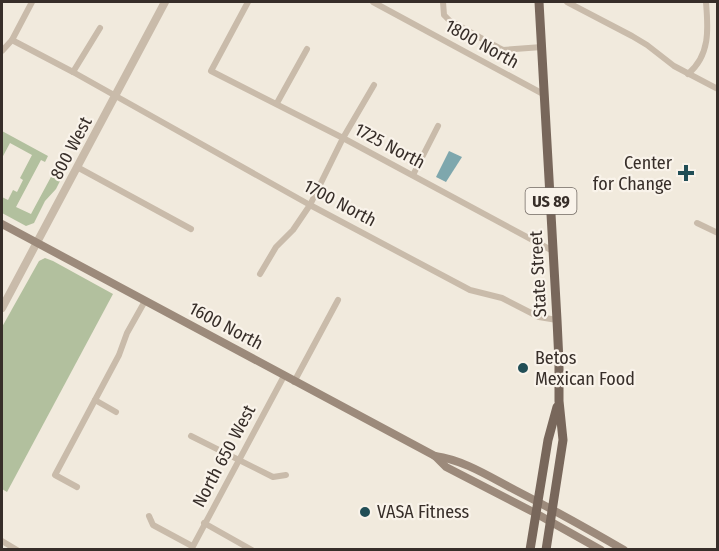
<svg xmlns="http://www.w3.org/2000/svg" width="719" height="551" font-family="'Fira Sans Condensed',sans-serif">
  <rect width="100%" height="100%" fill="#f1eadd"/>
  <g fill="#b2c09e">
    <path d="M 2,131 L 48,156 L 45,162 L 41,160 L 16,207 L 31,214 L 59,162 L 67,167 L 56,189 L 45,201 L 34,223 L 26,226 L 2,213 L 2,197 L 8,200 L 13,190 L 17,192 L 23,180 L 20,178 L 32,155 L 10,143 L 2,158 L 3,138 Z"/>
    <path d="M 45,258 L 53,261 L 113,294 L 7,492 L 2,489 L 2,327 L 39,261 Z"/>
  </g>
  <path fill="#7ea7ad" d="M 449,151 L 462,157 L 446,182 L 436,177 Z"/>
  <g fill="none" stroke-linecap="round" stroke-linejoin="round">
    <g stroke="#c9bbaa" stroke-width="6">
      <path d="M 248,2 L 211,71 L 343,138 L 553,251"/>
      <path d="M 373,2 L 545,95"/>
      <path d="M 443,2 L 444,15 L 450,21 L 499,48 L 503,50 L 542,47"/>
      <path d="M 567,2 L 632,36 L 647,45 L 674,66 L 718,89"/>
      <path d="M 12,40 L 73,72 L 310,205 L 470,290 L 502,298 L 539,317 L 557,320"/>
      <path d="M 2,51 L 12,40 L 32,2"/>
      <path d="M 73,72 L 100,28"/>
      <path d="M 688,74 C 711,55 708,27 706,2"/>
      <path d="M 277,103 L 307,49"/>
      <path d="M 77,167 L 191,229"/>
      <path d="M 413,175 L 438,126"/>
      <path d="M 697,223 L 718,233"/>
      <path d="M 260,274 L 276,247 L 293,230 L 310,205 L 343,138 L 374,85"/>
      <path d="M 294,382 L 338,300"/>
      <path d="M 95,400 L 116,412"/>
      <path d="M 191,436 L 273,477 L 286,475"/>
      <path d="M 77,487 L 55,475 L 119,355 L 127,333 L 145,301"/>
      <path d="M 149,516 L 153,525 L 192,546"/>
      <path d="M 204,523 L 252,550"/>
      <path d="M 2,541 L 17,550"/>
      <path d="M 191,550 L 284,376"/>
    </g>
    <path stroke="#c9bbaa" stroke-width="8" d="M 2,308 L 165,2"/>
    <g stroke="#9c8a7b" stroke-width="8">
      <path d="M 2,224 L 435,456 L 446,467 L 537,514 L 601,550"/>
      <path d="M 435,456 C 464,460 490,477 515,490 C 552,509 588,529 624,550"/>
    </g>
    <g stroke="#78675b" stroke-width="9">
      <path d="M 539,2 L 557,320 L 559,362 L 559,401 L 563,440 L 546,550"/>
      <path d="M 530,550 L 548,440 L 557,407"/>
    </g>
  </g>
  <g fill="#214e56" stroke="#f9f3ea" stroke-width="2">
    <path d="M683 164h6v6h6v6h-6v6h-6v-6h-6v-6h6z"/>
    <circle cx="523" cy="368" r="6"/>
    <circle cx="365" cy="512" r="6"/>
  </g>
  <g text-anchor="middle" stroke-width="4.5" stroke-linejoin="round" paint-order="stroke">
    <rect fill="#f9f3ea" stroke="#716963" stroke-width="1.5" x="525.5" y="188" width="51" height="26" rx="4.5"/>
    <g font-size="16" font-weight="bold" fill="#372e29">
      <text x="551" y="207">US 89</text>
    </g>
    <g font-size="18" fill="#372e29" stroke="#f9f3ea">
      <text transform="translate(482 44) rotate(29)" y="6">1800 North</text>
      <text transform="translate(390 146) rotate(28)" y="6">1725 North</text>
      <text transform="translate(71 148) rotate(-62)" y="6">800 West</text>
      <text transform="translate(340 203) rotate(28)" y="6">1700 North</text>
      <text transform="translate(538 274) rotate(-93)" y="6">State Street</text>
      <text transform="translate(226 326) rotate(28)" y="6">1600 North</text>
      <text transform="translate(224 456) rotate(-62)" y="6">North 650 West</text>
    </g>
    <g font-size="18" fill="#372e29" stroke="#f9f3ea" text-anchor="start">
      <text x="672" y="169" text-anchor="end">Center<tspan x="672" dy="21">for Change</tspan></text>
      <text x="535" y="364">Betos<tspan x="535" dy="21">Mexican Food</tspan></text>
      <text x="377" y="518">VASA Fitness</text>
    </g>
  </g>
  <rect width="719" height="551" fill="none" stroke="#372e29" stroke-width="6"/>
</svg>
